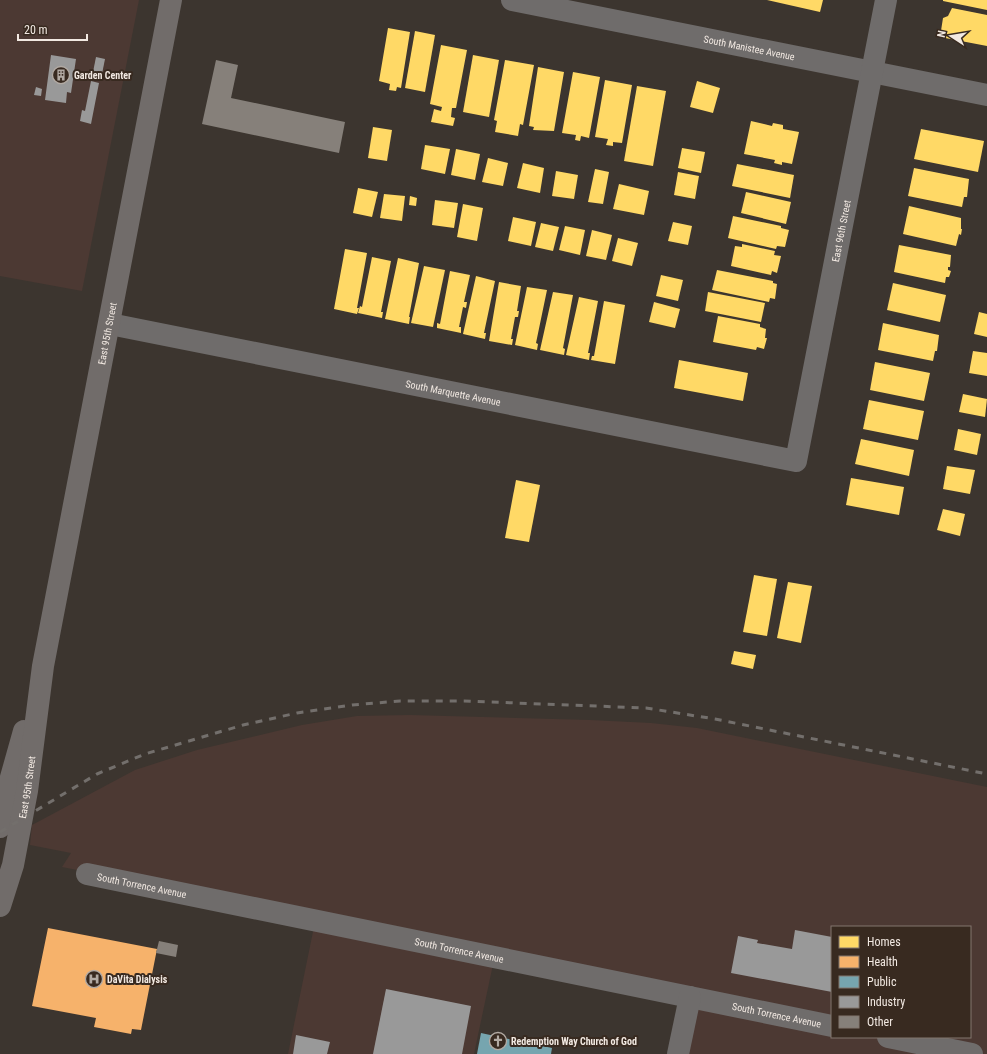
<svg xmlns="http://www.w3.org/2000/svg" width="987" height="1054" font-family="'Roboto Condensed',sans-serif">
  <rect width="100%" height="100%" fill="#3c352f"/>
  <g fill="#4c3933" fill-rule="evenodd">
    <path d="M 0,0 L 139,0 L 82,291 L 0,276 Z"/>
    <path d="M 410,715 L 590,720 L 651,723 L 697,728 L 987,787 L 987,1054 L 673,1054 L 686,992 L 495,955 L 474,1054 L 288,1054 L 316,917 L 62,867 L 71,853 L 30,845 L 32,825 L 135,770 L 197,750 L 302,725 L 357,716 ZM 832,927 L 970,927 L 970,1037 L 832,1037 Z"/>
  </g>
  <g fill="#ffd966">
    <path d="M 767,0 L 823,0 L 820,12 Z"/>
    <path d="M 943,0 L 987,0 L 987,10 L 943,1 Z"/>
    <path d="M 952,8 L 987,15 L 987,46 L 940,37 L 943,18 L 948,16 Z"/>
    <path d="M 388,28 L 410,32 L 401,88 L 397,87 L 396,91 L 389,90 L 390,84 L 379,81 Z"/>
    <path d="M 415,31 L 435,35 L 425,92 L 405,88 Z"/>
    <path d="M 441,45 L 467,50 L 456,108 L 452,108 L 451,117 L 455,118 L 453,126 L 431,122 L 434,109 L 441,111 L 442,107 L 430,104 Z"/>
    <path d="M 473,55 L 499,60 L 489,117 L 463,112 Z"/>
    <path d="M 505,60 L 534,65 L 523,125 L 520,124 L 518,136 L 495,132 L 497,121 L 494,120 Z"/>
    <path d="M 538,67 L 564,72 L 554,131 L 533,130 L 534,127 L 529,126 Z"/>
    <path d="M 573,72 L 600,77 L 589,138 L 581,136 L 580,141 L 575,140 L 576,135 L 562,133 Z"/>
    <path d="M 605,80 L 632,85 L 622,143 L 613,142 L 613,146 L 606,145 L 608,139 L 595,137 Z"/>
    <path d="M 697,81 L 720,88 L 713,113 L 690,107 Z"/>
    <path d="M 637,86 L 666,91 L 653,166 L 624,161 Z"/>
    <path d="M 751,121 L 772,126 L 773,123 L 783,125 L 783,129 L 799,132 L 792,164 L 782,162 L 782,165 L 774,163 L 775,160 L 744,154 Z"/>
    <path d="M 373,127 L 392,130 L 387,161 L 368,158 Z"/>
    <path d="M 921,129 L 984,141 L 978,172 L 914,159 Z"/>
    <path d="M 425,145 L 450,149 L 445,174 L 421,169 Z"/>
    <path d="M 682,148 L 705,152 L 701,173 L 678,168 Z"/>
    <path d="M 456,149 L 480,154 L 475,180 L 451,175 Z"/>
    <path d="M 488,158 L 508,163 L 503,186 L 482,182 Z"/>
    <path d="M 523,163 L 544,168 L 540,193 L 517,188 Z"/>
    <path d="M 737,164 L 794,175 L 790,198 L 732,186 Z"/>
    <path d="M 914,168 L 969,179 L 967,197 L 964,197 L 962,207 L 908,196 Z"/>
    <path d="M 595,169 L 609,172 L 603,204 L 588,202 Z"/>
    <path d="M 556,171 L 578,175 L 574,199 L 552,196 Z"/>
    <path d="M 678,172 L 699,176 L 695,199 L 674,195 Z"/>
    <path d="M 619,184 L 649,191 L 644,215 L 613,209 Z"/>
    <path d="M 358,188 L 378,192 L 372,217 L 353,213 Z"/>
    <path d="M 746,192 L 791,202 L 786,224 L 741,213 Z"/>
    <path d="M 384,194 L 405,196 L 402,221 L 380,218 Z"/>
    <path d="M 410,196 L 417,198 L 416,206 L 409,205 Z"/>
    <path d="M 435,200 L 458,203 L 454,228 L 432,225 Z"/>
    <path d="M 463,204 L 483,208 L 477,241 L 457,237 Z"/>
    <path d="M 909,206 L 961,218 L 961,229 L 962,229 L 961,235 L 959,234 L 956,246 L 903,234 Z"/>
    <path d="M 733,216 L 781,226 L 781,228 L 789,230 L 785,247 L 777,246 L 776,249 L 728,238 Z"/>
    <path d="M 513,217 L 536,222 L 531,246 L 508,241 Z"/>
    <path d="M 673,222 L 692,226 L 688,245 L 668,241 Z"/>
    <path d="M 541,223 L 559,227 L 553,251 L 535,247 Z"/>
    <path d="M 565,226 L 585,230 L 580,255 L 559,250 Z"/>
    <path d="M 592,230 L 612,235 L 606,260 L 586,256 Z"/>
    <path d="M 618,238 L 638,243 L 632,266 L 612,261 Z"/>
    <path d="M 742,244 L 775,251 L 774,255 L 781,256 L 777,273 L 772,271 L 771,275 L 731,266 L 735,246 L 742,247 Z"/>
    <path d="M 899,245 L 951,255 L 950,267 L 948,267 L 948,270 L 951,271 L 949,277 L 946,277 L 945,283 L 894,272 Z"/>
    <path d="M 345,249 L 367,253 L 357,308 L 359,308 L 357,314 L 334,309 Z"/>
    <path d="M 372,257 L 391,261 L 381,312 L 383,312 L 382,318 L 358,313 L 360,306 L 362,307 Z"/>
    <path d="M 398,258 L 419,263 L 409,317 L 410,317 L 409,324 L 385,319 Z"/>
    <path d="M 424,266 L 445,270 L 433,327 L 411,323 Z"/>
    <path d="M 717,270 L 773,281 L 773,283 L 777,284 L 775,299 L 770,298 L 769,302 L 712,290 Z"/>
    <path d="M 450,271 L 470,275 L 464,302 L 467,302 L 466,308 L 463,307 L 459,327 L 461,327 L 461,333 L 437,328 L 437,323 L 440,324 Z"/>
    <path d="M 661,275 L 683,280 L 678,301 L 656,296 Z"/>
    <path d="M 476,276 L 495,281 L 484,333 L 486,333 L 485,339 L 463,334 Z"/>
    <path d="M 499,282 L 521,286 L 517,311 L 519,311 L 518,317 L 515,317 L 511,339 L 513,339 L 512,345 L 489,341 Z"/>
    <path d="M 893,283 L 946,295 L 940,322 L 887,310 Z"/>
    <path d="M 527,287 L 547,290 L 536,343 L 538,344 L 537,350 L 515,345 Z"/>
    <path d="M 553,292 L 573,295 L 563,348 L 565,349 L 564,355 L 540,350 Z"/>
    <path d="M 708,292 L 765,303 L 761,322 L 705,311 Z"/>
    <path d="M 579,297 L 598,301 L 588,353 L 590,353 L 589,360 L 566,355 Z"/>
    <path d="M 604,301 L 625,305 L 615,364 L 591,360 L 592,356 L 594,356 Z"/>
    <path d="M 654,302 L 680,309 L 675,328 L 649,322 Z"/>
    <path d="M 979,312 L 987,314 L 987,337 L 974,334 Z"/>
    <path d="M 718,316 L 760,324 L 760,327 L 766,329 L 765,338 L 767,338 L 764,349 L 757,347 L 756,350 L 713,342 Z"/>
    <path d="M 883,323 L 939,335 L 937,351 L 935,351 L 933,361 L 878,350 Z"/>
    <path d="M 973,351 L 987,353 L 987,376 L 969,373 Z"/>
    <path d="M 679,360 L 748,373 L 743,401 L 674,388 Z"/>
    <path d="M 875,362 L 930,373 L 924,401 L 870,390 Z"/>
    <path d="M 963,394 L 987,399 L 985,417 L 959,412 Z"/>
    <path d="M 869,400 L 924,411 L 918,440 L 863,429 Z"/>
    <path d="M 958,429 L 981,434 L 977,455 L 954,450 Z"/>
    <path d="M 861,439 L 914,450 L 909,476 L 855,464 Z"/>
    <path d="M 947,466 L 975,470 L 970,494 L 943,489 Z"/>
    <path d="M 851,478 L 904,487 L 899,515 L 846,505 Z"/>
    <path d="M 516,480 L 540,485 L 529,542 L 505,538 Z"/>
    <path d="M 943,509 L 965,514 L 960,536 L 937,530 Z"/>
    <path d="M 754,575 L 777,579 L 767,636 L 743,632 Z"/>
    <path d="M 788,582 L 812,586 L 801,643 L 777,638 Z"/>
    <path d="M 734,651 L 756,655 L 753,669 L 731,664 Z"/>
  </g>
  <path fill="#f6b26b" d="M 48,928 L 157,949 L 141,1030 L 132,1029 L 131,1034 L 94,1027 L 96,1018 L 32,1006 Z"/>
  <path fill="#76a5af" d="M 481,1033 L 552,1048 L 551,1054 L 477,1054 Z"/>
  <g fill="#999">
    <path d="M 51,55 L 76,59 L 71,93 L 67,92 L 66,103 L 45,100 Z"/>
    <path d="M 96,57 L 105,59 L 101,79 L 92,77 Z"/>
    <path d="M 91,81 L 99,83 L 91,124 L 80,121 L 82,110 L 85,111 Z"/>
    <path d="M 36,87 L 42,89 L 41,96 L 34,95 Z"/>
    <path d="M 795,930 L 832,937 L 832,992 L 731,973 L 738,936 L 758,940 L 757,943 L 792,949 Z"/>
    <path d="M 386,989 L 471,1006 L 462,1054 L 373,1054 Z"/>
    <path d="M 296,1035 L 330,1042 L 327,1054 L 293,1054 Z"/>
  </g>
  <g fill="#86807a">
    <path d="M 216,60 L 238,65 L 231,98 L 345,122 L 339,153 L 202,124 Z"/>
    <path d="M 159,941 L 178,945 L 176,957 L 156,953 Z"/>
  </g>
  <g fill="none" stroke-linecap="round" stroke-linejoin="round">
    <g stroke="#6f6c6b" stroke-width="22">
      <path id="s1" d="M 512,0 L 987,95"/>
      <path id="s2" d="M 110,324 L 796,461 L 886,0"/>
      <path id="s3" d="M 87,874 L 832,1026"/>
      <path d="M 888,1037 L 972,1054"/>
      <path d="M 678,1054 L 690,997"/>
    </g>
    <g stroke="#716c6a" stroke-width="22">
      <path d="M 0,827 L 8,788 L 24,731"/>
      <path id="s4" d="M 0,906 L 13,865 L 27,791 L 43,666 L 171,0"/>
    </g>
    <path stroke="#736f6c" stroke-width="3" stroke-dasharray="7 7" stroke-linecap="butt" d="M 0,832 L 97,774 L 145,754 L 243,725 L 297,713 L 352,705 L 400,701 L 464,701 L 646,708 L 715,719 L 987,774"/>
  </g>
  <defs>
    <g id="building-ring" transform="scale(0.9)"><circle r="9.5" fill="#382a20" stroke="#b2aaa3" stroke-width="1.5"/><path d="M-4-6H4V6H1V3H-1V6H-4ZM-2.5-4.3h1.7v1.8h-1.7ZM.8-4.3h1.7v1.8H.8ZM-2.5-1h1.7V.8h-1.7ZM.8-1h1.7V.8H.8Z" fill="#b2aaa3"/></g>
    <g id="hospital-ring" transform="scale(0.9)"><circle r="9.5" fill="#382a20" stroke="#b2aaa3" stroke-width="1.5"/><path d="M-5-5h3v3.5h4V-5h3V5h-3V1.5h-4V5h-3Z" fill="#b2aaa3"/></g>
    <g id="church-ring" transform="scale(0.9)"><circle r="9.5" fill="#382a20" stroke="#b2aaa3" stroke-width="1.5"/><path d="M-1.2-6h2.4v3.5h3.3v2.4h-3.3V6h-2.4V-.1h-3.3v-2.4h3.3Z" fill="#b2aaa3"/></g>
  </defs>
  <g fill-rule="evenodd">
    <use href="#building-ring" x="61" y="75"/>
    <use href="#hospital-ring" x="94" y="979"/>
    <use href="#church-ring" x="498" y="1041"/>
  </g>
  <g text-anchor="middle" stroke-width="4" stroke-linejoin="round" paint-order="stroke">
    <g font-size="10" fill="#f2e9e2" stroke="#382a20">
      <text dy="4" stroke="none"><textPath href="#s1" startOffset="242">South Manistee Avenue</textPath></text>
      <text dy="4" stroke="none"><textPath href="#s2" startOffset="934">East 96th Street</textPath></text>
      <text dy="4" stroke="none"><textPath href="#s4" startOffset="583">East 95th Street</textPath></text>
      <text dy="4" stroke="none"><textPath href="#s2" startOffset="350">South Marquette Avenue</textPath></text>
      <text dy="4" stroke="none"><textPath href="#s4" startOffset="122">East 95th Street</textPath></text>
      <text dy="4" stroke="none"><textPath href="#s3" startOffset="56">South Torrence Avenue</textPath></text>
      <text dy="4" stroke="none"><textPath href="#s3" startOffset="380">South Torrence Avenue</textPath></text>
      <text dy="4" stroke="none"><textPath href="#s3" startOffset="704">South Torrence Avenue</textPath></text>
    </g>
    <g font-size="10" font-weight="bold" fill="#f2e9e2" stroke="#382a20" text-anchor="start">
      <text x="74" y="79">Garden Center</text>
      <text x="107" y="983">DaVita Dialysis</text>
      <text x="511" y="1045">Redemption Way Church of God</text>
    </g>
  </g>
  <rect x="831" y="926" width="140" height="112" fill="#382a20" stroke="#82766e"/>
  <rect x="839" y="936" width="20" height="12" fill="#ffd966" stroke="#82766e"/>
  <text x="867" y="946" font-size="12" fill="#f2e9e2">Homes</text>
  <rect x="839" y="956" width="20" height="12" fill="#f6b26b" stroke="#82766e"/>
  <text x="867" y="966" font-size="12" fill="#f2e9e2">Health</text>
  <rect x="839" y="976" width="20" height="12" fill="#76a5af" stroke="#82766e"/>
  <text x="867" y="986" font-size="12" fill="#f2e9e2">Public</text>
  <rect x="839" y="996" width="20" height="12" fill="#999999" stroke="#82766e"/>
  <text x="867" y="1006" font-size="12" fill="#f2e9e2">Industry</text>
  <rect x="839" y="1016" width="20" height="12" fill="#86807a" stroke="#82766e"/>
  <text x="867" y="1026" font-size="12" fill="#f2e9e2">Other</text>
  <g transform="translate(951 36) rotate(282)" stroke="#382a20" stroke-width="3" paint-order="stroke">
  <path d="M0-3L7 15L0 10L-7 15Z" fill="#f2e9e2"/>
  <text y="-6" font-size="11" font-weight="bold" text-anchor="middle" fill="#f2e9e2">N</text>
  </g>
  <path d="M18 34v6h69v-6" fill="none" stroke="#f2e9e2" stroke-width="2"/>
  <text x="24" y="34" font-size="12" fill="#f2e9e2" stroke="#382a20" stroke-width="3" paint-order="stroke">20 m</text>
</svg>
